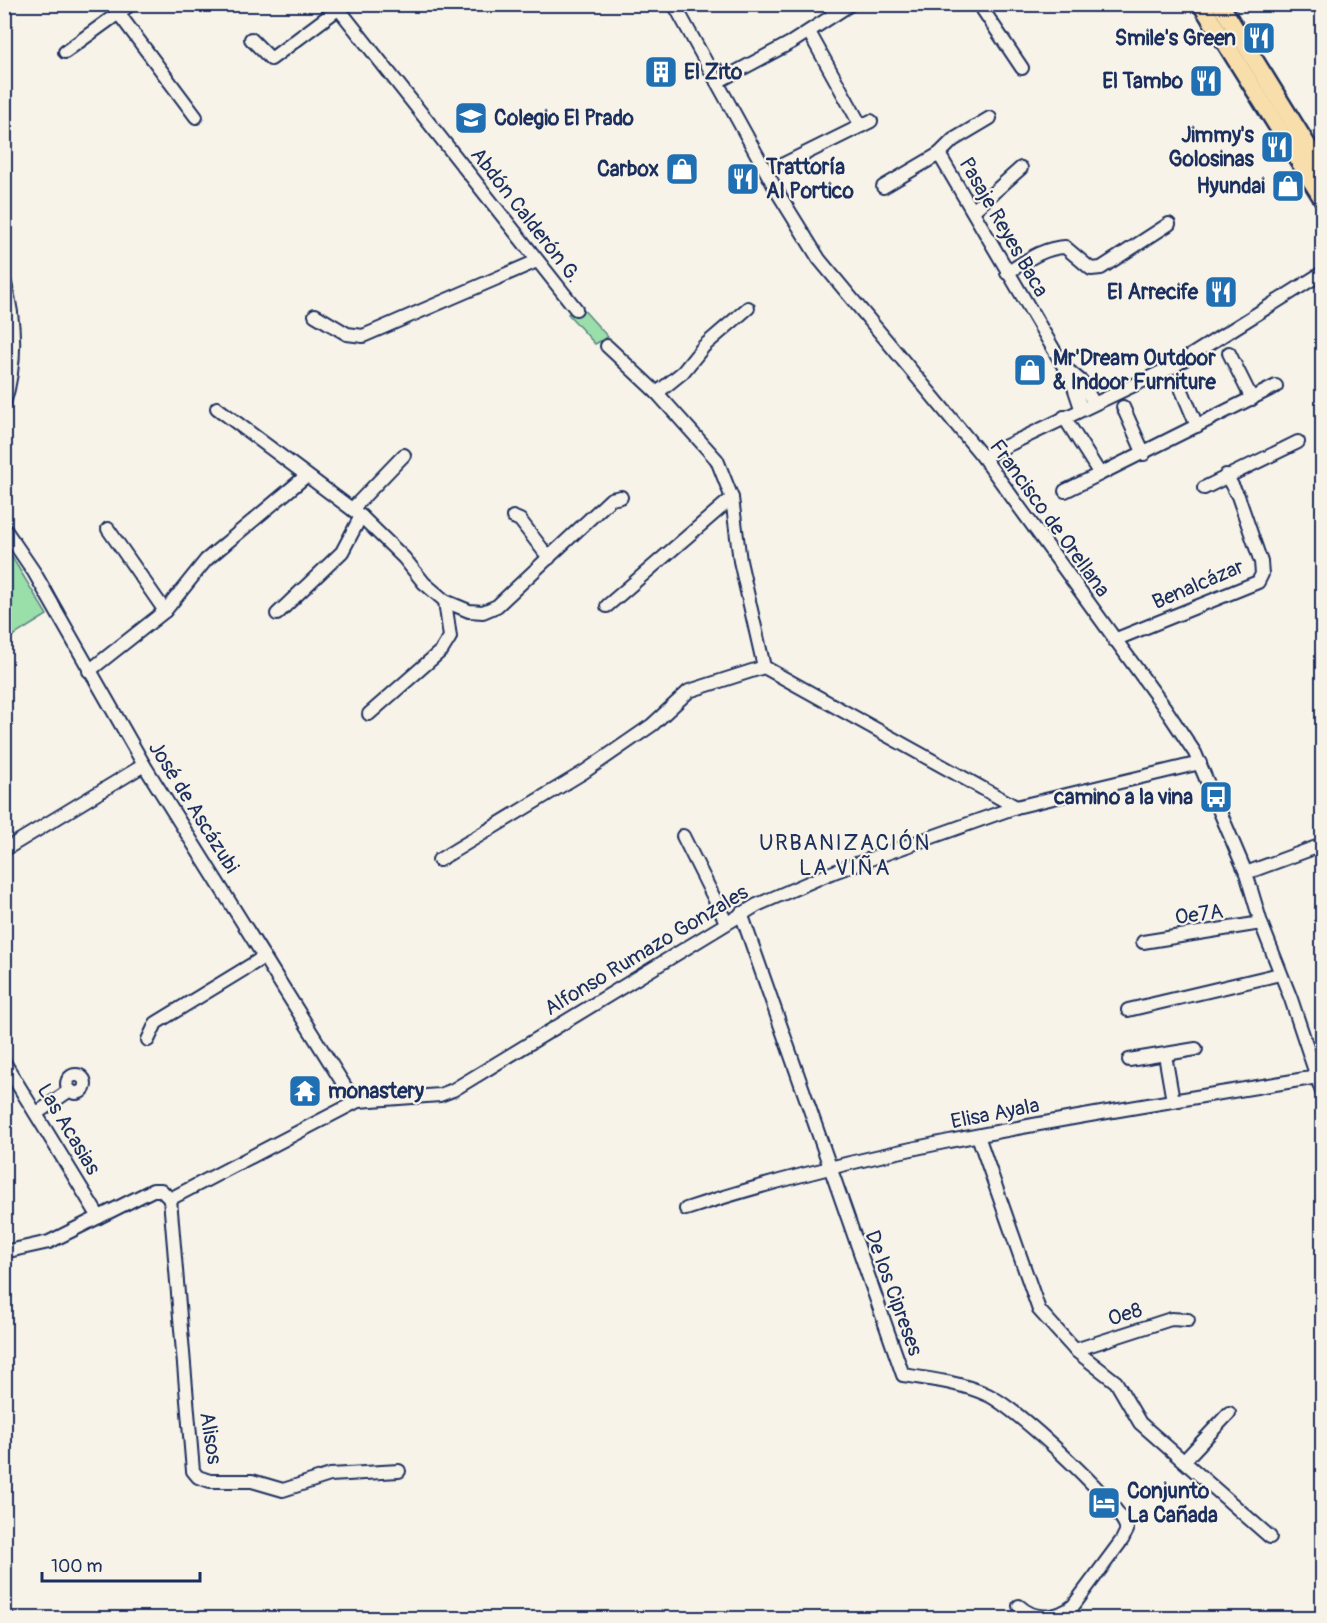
<svg xmlns="http://www.w3.org/2000/svg" width="1327" height="1623" font-family="Pangolin,sans-serif">
  <rect width="100%" height="100%" fill="#f7f3e8"/>
  <filter id="ink" filterUnits="userSpaceOnUse"><feTurbulence type="fractalNoise" baseFrequency=".0167" numOctaves="2"/><feDisplacementMap in="SourceGraphic" scale="12" xChannelSelector="R" yChannelSelector="G"/><feConvolveMatrix kernelMatrix="1 2 1 2 8 2 1 2 1" color-interpolation-filters="sRGB"/></filter>
  <g filter="url(#ink)">
    <g fill="#9adeaa" stroke="#5a8684" stroke-width="1.5">
      <path d="M 580,306 L 608,337 L 595,344 L 568,314 Z"/>
      <path d="M 4,544 L 47,615 L 5,641 L 4,641 Z"/>
    </g>
    <g fill="none" stroke-linecap="round" stroke-linejoin="round">
      <g stroke="#1b2f5e" stroke-width="16">
        <g id="minor">
          <path d="M 335,4 L 576,309"/>
          <path d="M 674,4 L 778,193 L 819,259 L 983,457 L 1165,708 L 1195,753 L 1246,873 L 1261,923 L 1291,999 L 1322,1092"/>
          <path d="M 828,4 L 835,14"/>
          <path d="M 979,4 L 1022,68"/>
          <path d="M 119,14 L 196,117"/>
          <path d="M 809,32 L 861,126"/>
          <path d="M 251,39 L 271,59 L 338,9"/>
          <path d="M 65,52 L 131,4"/>
          <path d="M 717,82 L 792,42 L 851,4"/>
          <path d="M 990,118 L 953,140 L 939,154 L 1064,367 L 1082,382 L 1093,402"/>
          <path d="M 784,164 L 871,121"/>
          <path d="M 883,187 L 939,154"/>
          <path d="M 973,211 L 1021,168"/>
          <path d="M 1007,273 C 1026,261 1042,248 1065,247 L 1091,269 L 1101,268 L 1169,224"/>
          <path d="M 4,280 C 16,322 17,362 4,404"/>
          <path d="M 315,315 L 347,334 L 363,336 L 537,261"/>
          <path d="M 607,346 L 657,393 L 717,460 L 732,498 L 740,561 L 764,667"/>
          <path d="M 1229,353 L 1252,399"/>
          <path d="M 1069,372 L 1081,408"/>
          <path d="M 1178,381 L 1197,426"/>
          <path d="M 657,393 L 683,372 L 704,346 L 748,308"/>
          <path d="M 1123,407 L 1144,454"/>
          <path d="M 217,408 L 361,516 L 404,558 L 424,583 L 445,601 L 469,611 L 483,612 L 497,606 L 611,499 L 621,497"/>
          <path d="M 1064,417 L 1100,474 L 1276,386"/>
          <path d="M 983,457 L 1174,366 L 1322,273"/>
          <path d="M 1204,488 L 1298,442"/>
          <path d="M 1065,491 L 1100,474"/>
          <path d="M 352,509 L 404,455"/>
          <path d="M 513,517 L 520,520 L 549,558"/>
          <path d="M 4,528 L 34,572 L 144,765 L 346,1088 L 358,1101"/>
          <path d="M 108,529 L 165,611"/>
          <path d="M 607,606 L 732,498"/>
          <path d="M 277,614 L 342,552 L 361,516"/>
          <path d="M 1114,640 L 1258,582 L 1262,574 L 1261,562 L 1238,496 L 1226,475"/>
          <path d="M 89,671 L 165,611 L 206,560 L 306,476"/>
          <path d="M 369,714 L 442,650 L 450,637 L 445,601"/>
          <path d="M 683,836 L 726,922"/>
          <path d="M 4,850 L 144,765"/>
          <path d="M 439,860 L 584,772 L 652,725 L 689,691 L 764,667 L 1016,807"/>
          <path d="M 1246,873 L 1322,845"/>
          <path d="M 741,913 L 903,1375 C 931,1379 962,1383 988,1395 C 1017,1409 1110,1495 1125,1524 L 1127,1530 L 1122,1540 L 1073,1606 C 1057,1619 1035,1621 1019,1606"/>
          <path d="M 1143,942 L 1261,923"/>
          <path d="M 1128,1010 L 1280,974"/>
          <path d="M 148,1040 L 156,1023 L 264,957"/>
          <path d="M 1165,1055 L 1173,1101"/>
          <path d="M 1129,1060 L 1196,1049"/>
          <path d="M 4,1062 L 99,1217"/>
          <circle cx="76" cy="1084" r="9"/>
          <path d="M 37,1113 L 70,1090"/>
          <path d="M 978,1136 L 1039,1310 L 1075,1350 L 1116,1382 L 1140,1423 L 1270,1537"/>
          <path d="M 170,1199 L 358,1101 L 440,1095 L 453,1090 L 757,905 L 831,873 L 1016,807 L 1200,763"/>
          <path d="M 170,1199 L 193,1471 L 198,1477 L 210,1481 L 252,1481 L 283,1490 L 330,1475 L 399,1471"/>
          <path d="M 686,1209 C 890,1142 1105,1113 1317,1077"/>
          <path d="M 4,1252 L 49,1242 L 153,1190 L 161,1190 L 170,1199"/>
          <path d="M 1075,1350 L 1171,1319 L 1188,1320"/>
          <path d="M 1184,1461 L 1229,1413"/>
          <path d="M 4,1615 L 8,1618"/>
        </g>
      </g>
      <g stroke="#1b2f5e" stroke-width="21">
        <g id="major">
          <path d="M 1201,4 L 1322,198"/>
          <path d="M 1220,4 L 1322,169"/>
        </g>
      </g>
      <use href="#minor" stroke="#f7f3e8" stroke-width="12"/>
      <use href="#major" stroke="#f8deab" stroke-width="16"/>
    </g>
  </g>
  <defs>
    <g id="restaurant-square" transform="scale(1.725)"><rect x="-9" y="-9" width="18" height="18" rx="4" fill="#1f6fb2" stroke="#f7f3e8"/><path d="M-5-6h1v4h1v-4h1v4h1v-4h1v5L-1.5 .5V6h-2V.5L-5-1ZM5-6V6H3V1.5H1.5Q1.5-4 5-6Z" fill="#fff"/></g>
    <g id="building-square" transform="scale(1.725)"><rect x="-9" y="-9" width="18" height="18" rx="4" fill="#1f6fb2" stroke="#f7f3e8"/><path d="M-4-6H4V6H1V3H-1V6H-4ZM-2.5-4.3h1.7v1.8h-1.7ZM.8-4.3h1.7v1.8H.8ZM-2.5-1h1.7V.8h-1.7ZM.8-1h1.7V.8H.8Z" fill="#fff"/></g>
    <g id="school-square" transform="scale(1.725)"><rect x="-9" y="-9" width="18" height="18" rx="4" fill="#1f6fb2" stroke="#f7f3e8"/><path d="M0-5L7-2L0 1L-7-2ZM-4 1L0 2.5L4 1V4Q0 6-4 4Z" fill="#fff"/></g>
    <g id="shop-square" transform="scale(1.725)"><rect x="-9" y="-9" width="18" height="18" rx="4" fill="#1f6fb2" stroke="#f7f3e8"/><path d="M-5-2.5h2.3a2.7 3.5 0 0 1 5.4 0H5L5.5 6h-11ZM-1.5-2.5h3a1.5 2.3 0 0 0-3 0Z" fill="#fff"/></g>
    <g id="bus-square" transform="scale(1.725)"><rect x="-9" y="-9" width="18" height="18" rx="4" fill="#1f6fb2" stroke="#f7f3e8"/><path d="M-5-6H5V4H4V6H2V4H-2V6H-4V4H-5ZM-3.5-4V0h7V-4ZM-3.5 1.2v1.5H-2V1.2ZM2 1.2v1.5H3.5V1.2Z" fill="#fff"/></g>
    <g id="temple-square" transform="scale(1.725)"><rect x="-9" y="-9" width="18" height="18" rx="4" fill="#1f6fb2" stroke="#f7f3e8"/><path d="M0-6L5-2H3V0L6.5 2.5H4V6H1.5V3h-3V6H-4V2.5H-6.5L-3 0V-2H-5Z" fill="#fff"/></g>
    <g id="hotel-square" transform="scale(1.725)"><rect x="-9" y="-9" width="18" height="18" rx="4" fill="#1f6fb2" stroke="#f7f3e8"/><path d="M-6-4.5h1.5V1H6V5H4.5V3h-9V5H-6ZM-4 0a1.8 1.8 0 1 1 3.6 0ZM.5 0V-2.5h3Q6-2.5 6 0Z" fill="#fff"/></g>
  </defs>
  <g fill-rule="evenodd">
    <use href="#restaurant-square" x="1259" y="38"/>
    <use href="#building-square" x="661" y="72"/>
    <use href="#restaurant-square" x="1206" y="81"/>
    <use href="#school-square" x="471" y="118"/>
    <use href="#restaurant-square" x="1277" y="147"/>
    <use href="#shop-square" x="682" y="169"/>
    <use href="#restaurant-square" x="743" y="179"/>
    <use href="#shop-square" x="1288" y="186"/>
    <use href="#restaurant-square" x="1221" y="292"/>
    <use href="#shop-square" x="1030" y="370"/>
    <use href="#bus-square" x="1216" y="797"/>
    <use href="#temple-square" x="305" y="1091"/>
    <use href="#hotel-square" x="1104" y="1503"/>
  </g>
  <g text-anchor="middle" stroke-width="4.5" stroke-linejoin="round" paint-order="stroke">
    <g font-size="21" font-weight="bold" fill="#1b2f5e" stroke="#f7f3e8" text-anchor="end">
      <text x="1236" y="45">Smile's Green</text>
      <text x="684" y="79" text-anchor="start">El Zito</text>
      <text x="1183" y="88">El Tambo</text>
      <text x="494" y="125" text-anchor="start">Colegio El Prado</text>
      <text x="1254" y="142">Jimmy's<tspan x="1254" dy="24">Golosinas</tspan></text>
      <text x="766" y="174" text-anchor="start">Trattoría<tspan x="766" dy="24">Al Portico</tspan></text>
      <text x="659" y="176">Carbox</text>
      <text x="1265" y="193">Hyundai</text>
      <text x="1198" y="299">El Arrecife</text>
      <text x="1053" y="365" text-anchor="start">Mr'Dream Outdoor<tspan x="1053" dy="24">&amp; Indoor Furniture</tspan></text>
      <text x="1193" y="804">camino a la vina</text>
      <text x="328" y="1098" text-anchor="start">monastery</text>
      <text x="1127" y="1498" text-anchor="start">Conjunto<tspan x="1127" dy="24">La Cañada</tspan></text>
    </g>
    <g font-size="21" fill="#1b2f5e" stroke="#f7f3e8">
      <text transform="translate(526 215) rotate(52)" y="7">Abdón Calderón G.</text>
      <text transform="translate(1004 227) rotate(60)" y="7">Pasaje Reyes Baca</text>
      <text transform="translate(1050 518) rotate(54)" y="7">Francisco de Orellana</text>
      <text transform="translate(1198 584) rotate(-23)" y="7">Benalcázar</text>
      <text transform="translate(194 807) rotate(58)" y="7">José de Ascázubi</text>
      <text transform="translate(1199 914) rotate(-8)" y="7">Oe7A</text>
      <text transform="translate(646 950) rotate(-31)" y="7">Alfonso Rumazo Gonzales</text>
      <text transform="translate(995 1113) rotate(-11)" y="7">Elisa Ayala</text>
      <text transform="translate(69 1129) rotate(59)" y="7">Las Acasias</text>
      <text transform="translate(894 1293) rotate(70)" y="7">De los Cipreses</text>
      <text transform="translate(1125 1314) rotate(-18)" y="7">Oe8</text>
      <text transform="translate(211 1438) rotate(81)" y="7">Alisos</text>
    </g>
    <g font-size="22" letter-spacing="1.5" fill="#1b2f5e" stroke="#f7f3e8">
      <text x="845" y="850">URBANIZACIÓN<tspan x="845" dy="25">LA VIÑA</tspan></text>
    </g>
  </g>
  <rect width="1327" height="1623" fill="none" stroke="#f7f3e8" stroke-width="24"/>
  <rect x="12" y="12" width="1303" height="1599" fill="none" stroke="#1b2f5e" stroke-width="2" filter="url(#ink)"/>
  <path d="M42 1572v9h158v-9" fill="none" stroke="#1b2f5e" stroke-width="3"/>
  <text x="51" y="1572" font-size="18" fill="#1b2f5e" stroke="#f7f3e8" stroke-width="4.5" paint-order="stroke">100 m</text>
</svg>
